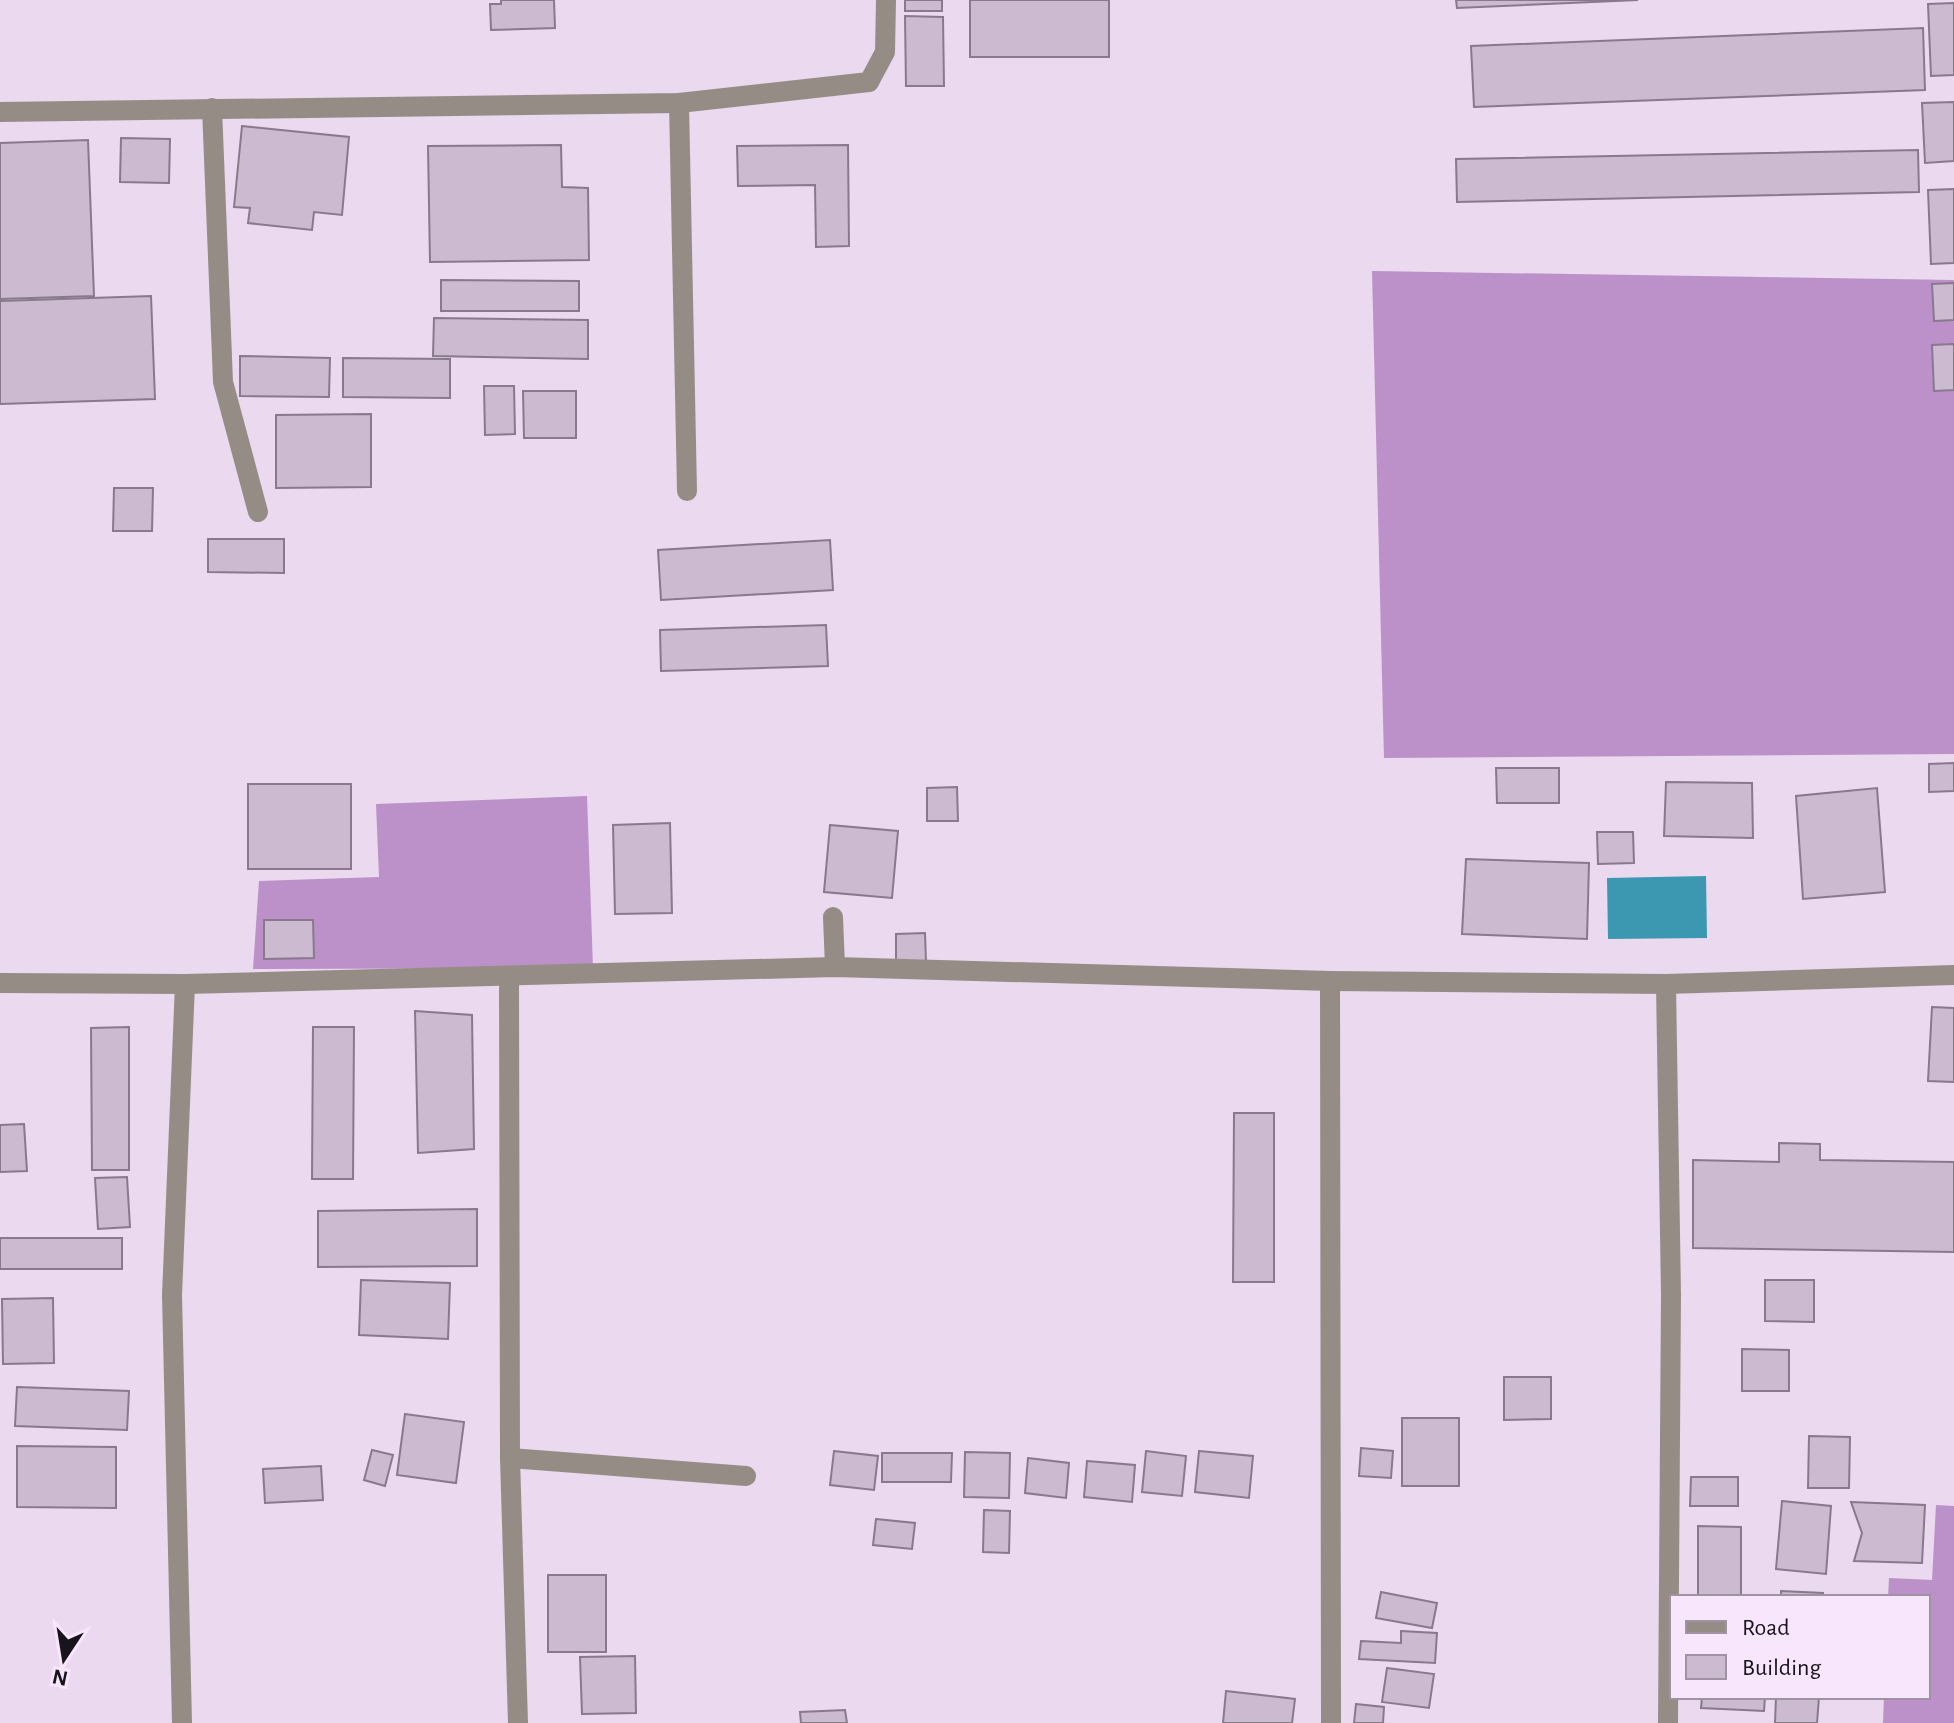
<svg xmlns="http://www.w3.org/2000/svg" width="1954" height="1723" font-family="'Alegreya Sans',sans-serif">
  <rect width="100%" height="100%" fill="#ead9ef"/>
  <g fill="#bc90c8">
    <path d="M 1372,271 L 1954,280 L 1954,754 L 1384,758 Z"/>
    <path d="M 587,796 L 593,968 L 253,969 L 259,881 L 379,877 L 376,804 Z"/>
    <path d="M 1936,1505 L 1954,1506 L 1954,1723 L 1883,1723 L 1884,1697 L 1928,1697 L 1928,1597 L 1888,1597 L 1889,1578 L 1932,1580 Z"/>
  </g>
  <path fill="#3b98b0" d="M 1706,876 L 1707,938 L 1608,939 L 1607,878 Z"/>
  <g fill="#ccbbd0" stroke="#88798c" stroke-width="2">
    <path d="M 501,0 L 554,0 L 555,28 L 491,30 L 490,4 L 501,4 Z"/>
    <rect x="905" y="0" width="37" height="11"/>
    <rect x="970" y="0" width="139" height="57"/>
    <path d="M 1456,0 L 1638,0 L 1457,8 Z"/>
    <path d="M 1954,3 L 1954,75 L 1931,76 L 1928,4 Z"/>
    <path d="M 905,16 L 943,17 L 944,86 L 906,86 Z"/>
    <path d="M 1923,28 L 1925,90 L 1474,107 L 1471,46 Z"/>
    <path d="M 1954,102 L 1954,161 L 1925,163 L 1922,103 Z"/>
    <path d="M 242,126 L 349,137 L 342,215 L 314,212 L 312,230 L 248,223 L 250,208 L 234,207 Z"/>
    <path d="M 121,138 L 170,139 L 169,183 L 120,182 Z"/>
    <path d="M 88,140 L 94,296 L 0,299 L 0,143 Z"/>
    <path d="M 561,145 L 562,187 L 588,188 L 589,260 L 430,262 L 428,146 Z"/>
    <path d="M 848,145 L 849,246 L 816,247 L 815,185 L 738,186 L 737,146 Z"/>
    <path d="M 1918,150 L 1919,192 L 1457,202 L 1456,159 Z"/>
    <path d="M 1954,189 L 1954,263 L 1931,264 L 1928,190 Z"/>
    <path d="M 441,280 L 579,281 L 579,311 L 441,311 Z"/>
    <path d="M 1954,283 L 1954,320 L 1934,321 L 1932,284 Z"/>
    <path d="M 151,296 L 155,399 L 0,404 L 0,301 Z"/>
    <path d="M 434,318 L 588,320 L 588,359 L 433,356 Z"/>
    <path d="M 1954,344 L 1954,390 L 1934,391 L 1932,345 Z"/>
    <path d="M 240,356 L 330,358 L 329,397 L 240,396 Z"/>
    <path d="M 343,358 L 450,359 L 450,398 L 343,397 Z"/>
    <path d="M 484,386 L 514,386 L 515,434 L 485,435 Z"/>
    <path d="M 523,391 L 576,391 L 576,438 L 524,438 Z"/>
    <path d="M 371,414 L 371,487 L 276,488 L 276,415 Z"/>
    <path d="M 114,488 L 153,488 L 152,531 L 113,531 Z"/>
    <path d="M 208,539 L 284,539 L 284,573 L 208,572 Z"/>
    <path d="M 830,540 L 833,590 L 661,600 L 658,550 Z"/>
    <path d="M 826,625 L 828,666 L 661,671 L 660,630 Z"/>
    <path d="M 1954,763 L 1954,791 L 1929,792 L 1929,764 Z"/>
    <path d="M 1496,768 L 1559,768 L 1559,803 L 1497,803 Z"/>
    <path d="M 1666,782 L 1752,783 L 1753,838 L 1664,836 Z"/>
    <rect x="248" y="784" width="103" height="85"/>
    <path d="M 957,787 L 958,821 L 927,821 L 927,788 Z"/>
    <path d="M 1877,788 L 1885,892 L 1803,899 L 1796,796 Z"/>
    <path d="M 670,823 L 672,913 L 615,914 L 613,825 Z"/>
    <path d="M 830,825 L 898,831 L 892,898 L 824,892 Z"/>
    <path d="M 1597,832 L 1633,832 L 1634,863 L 1598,864 Z"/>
    <path d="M 1466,859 L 1589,863 L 1587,939 L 1462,934 Z"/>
    <path d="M 264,920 L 313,920 L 314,958 L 264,959 Z"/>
    <path d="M 925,933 L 926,962 L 896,963 L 896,934 Z"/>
    <path d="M 1932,1007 L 1954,1008 L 1954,1082 L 1928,1081 Z"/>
    <path d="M 415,1011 L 472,1015 L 474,1149 L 418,1153 Z"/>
    <path d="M 129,1027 L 129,1170 L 92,1170 L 91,1028 Z"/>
    <path d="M 313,1027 L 354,1027 L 353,1179 L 312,1179 Z"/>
    <path d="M 1234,1113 L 1274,1113 L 1274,1282 L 1233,1282 Z"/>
    <path d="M 24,1124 L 27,1171 L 0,1172 L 0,1125 Z"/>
    <path d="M 1779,1143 L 1820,1144 L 1820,1160 L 1954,1162 L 1954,1252 L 1693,1248 L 1693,1160 L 1779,1162 Z"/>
    <path d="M 127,1177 L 130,1227 L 98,1229 L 95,1178 Z"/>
    <path d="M 477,1209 L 477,1266 L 318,1267 L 318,1211 Z"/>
    <rect x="0" y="1238" width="122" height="31"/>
    <path d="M 361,1280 L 450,1283 L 448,1339 L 359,1335 Z"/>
    <path d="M 1765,1280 L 1814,1280 L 1814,1322 L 1765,1321 Z"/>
    <path d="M 53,1298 L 54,1363 L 3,1364 L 2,1299 Z"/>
    <path d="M 1742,1349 L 1789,1350 L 1789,1391 L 1742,1391 Z"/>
    <path d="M 1504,1377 L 1551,1377 L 1551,1419 L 1504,1420 Z"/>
    <path d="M 17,1387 L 129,1391 L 127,1430 L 15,1426 Z"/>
    <path d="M 405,1414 L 464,1422 L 456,1483 L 397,1475 Z"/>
    <rect x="1402" y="1418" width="57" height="68"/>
    <path d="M 1809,1436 L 1850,1437 L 1849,1488 L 1808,1488 Z"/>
    <path d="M 17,1446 L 116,1447 L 116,1508 L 17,1507 Z"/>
    <path d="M 1361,1448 L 1393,1451 L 1391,1478 L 1359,1476 Z"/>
    <path d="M 372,1450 L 393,1455 L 385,1486 L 364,1480 Z"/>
    <path d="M 834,1451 L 878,1456 L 874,1490 L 830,1485 Z"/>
    <path d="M 1146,1451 L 1186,1456 L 1182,1496 L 1142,1492 Z"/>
    <path d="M 1199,1451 L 1253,1456 L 1249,1498 L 1195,1492 Z"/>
    <path d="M 965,1452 L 1010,1453 L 1009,1498 L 964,1497 Z"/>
    <path d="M 882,1453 L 952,1453 L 951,1482 L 882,1482 Z"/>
    <path d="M 1028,1458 L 1069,1463 L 1066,1498 L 1025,1493 Z"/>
    <path d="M 1087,1461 L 1135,1465 L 1132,1502 L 1084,1497 Z"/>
    <path d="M 321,1466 L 323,1500 L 265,1503 L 263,1469 Z"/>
    <path d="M 1691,1477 L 1738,1477 L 1738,1506 L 1690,1506 Z"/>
    <path d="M 1782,1501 L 1831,1506 L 1826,1574 L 1776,1569 Z"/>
    <path d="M 1851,1502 L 1925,1505 L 1922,1563 L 1854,1561 L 1862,1533 Z"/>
    <path d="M 984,1510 L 1010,1511 L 1009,1553 L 983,1552 Z"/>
    <path d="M 876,1519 L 915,1523 L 912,1549 L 873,1545 Z"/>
    <path d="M 1698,1526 L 1741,1527 L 1741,1597 L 1698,1597 Z"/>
    <rect x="548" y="1575" width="58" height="77"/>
    <path d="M 1781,1591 L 1823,1593 L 1823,1597 L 1781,1597 Z"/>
    <path d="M 1381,1592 L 1437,1603 L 1432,1628 L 1376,1618 Z"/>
    <path d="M 1401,1631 L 1437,1633 L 1435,1663 L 1359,1659 L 1361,1641 L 1401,1643 Z"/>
    <path d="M 635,1656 L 636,1713 L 582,1714 L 580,1657 Z"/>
    <path d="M 1387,1668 L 1434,1674 L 1429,1708 L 1382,1702 Z"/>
    <path d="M 1226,1691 L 1295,1699 L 1292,1723 L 1223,1723 Z"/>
    <path d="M 1702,1697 L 1765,1697 L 1764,1711 L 1701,1708 Z"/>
    <path d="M 1776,1697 L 1819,1697 L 1817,1723 L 1775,1723 Z"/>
    <path d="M 1356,1704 L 1384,1707 L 1383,1723 L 1354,1723 Z"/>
    <path d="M 845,1710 L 847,1723 L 801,1723 L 800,1712 Z"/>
  </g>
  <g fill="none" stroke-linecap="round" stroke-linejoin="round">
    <g stroke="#958d85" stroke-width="20">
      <path d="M 679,103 L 687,491"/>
      <path d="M 212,108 L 223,382 L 258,512"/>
      <path d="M 0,112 L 679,103 L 869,82 L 885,52 L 886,0"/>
      <path d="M 833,917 L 835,967"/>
      <path d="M 509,978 L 510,1458 L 518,1723"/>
      <path d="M 1330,981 L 1331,1723"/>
      <path d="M 0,983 L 185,984 L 835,967 L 1330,981 L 1666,984 L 1954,975"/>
      <path d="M 1666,984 L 1671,1295 L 1668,1723"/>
      <path d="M 510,1458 L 746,1476"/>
      <path d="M 182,1723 L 172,1295 L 185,984"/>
    </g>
  </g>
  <rect x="1670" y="1595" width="260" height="104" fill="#f8e7fc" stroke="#9f92a2" stroke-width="2"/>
  <rect x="1686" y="1621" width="40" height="12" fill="#958d85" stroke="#9f92a2" stroke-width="2"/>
  <text x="1742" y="1635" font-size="24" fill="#19131b">Road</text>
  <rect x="1686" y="1655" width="40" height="24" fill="#ccbbd0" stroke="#9f92a2" stroke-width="2"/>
  <text x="1742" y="1675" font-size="24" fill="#19131b">Building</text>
  <g transform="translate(64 1659) rotate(192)" stroke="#f8e7fc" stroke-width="6" paint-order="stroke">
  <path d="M0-6L14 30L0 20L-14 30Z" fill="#19131b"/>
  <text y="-12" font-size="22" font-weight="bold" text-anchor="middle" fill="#19131b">N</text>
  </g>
</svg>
